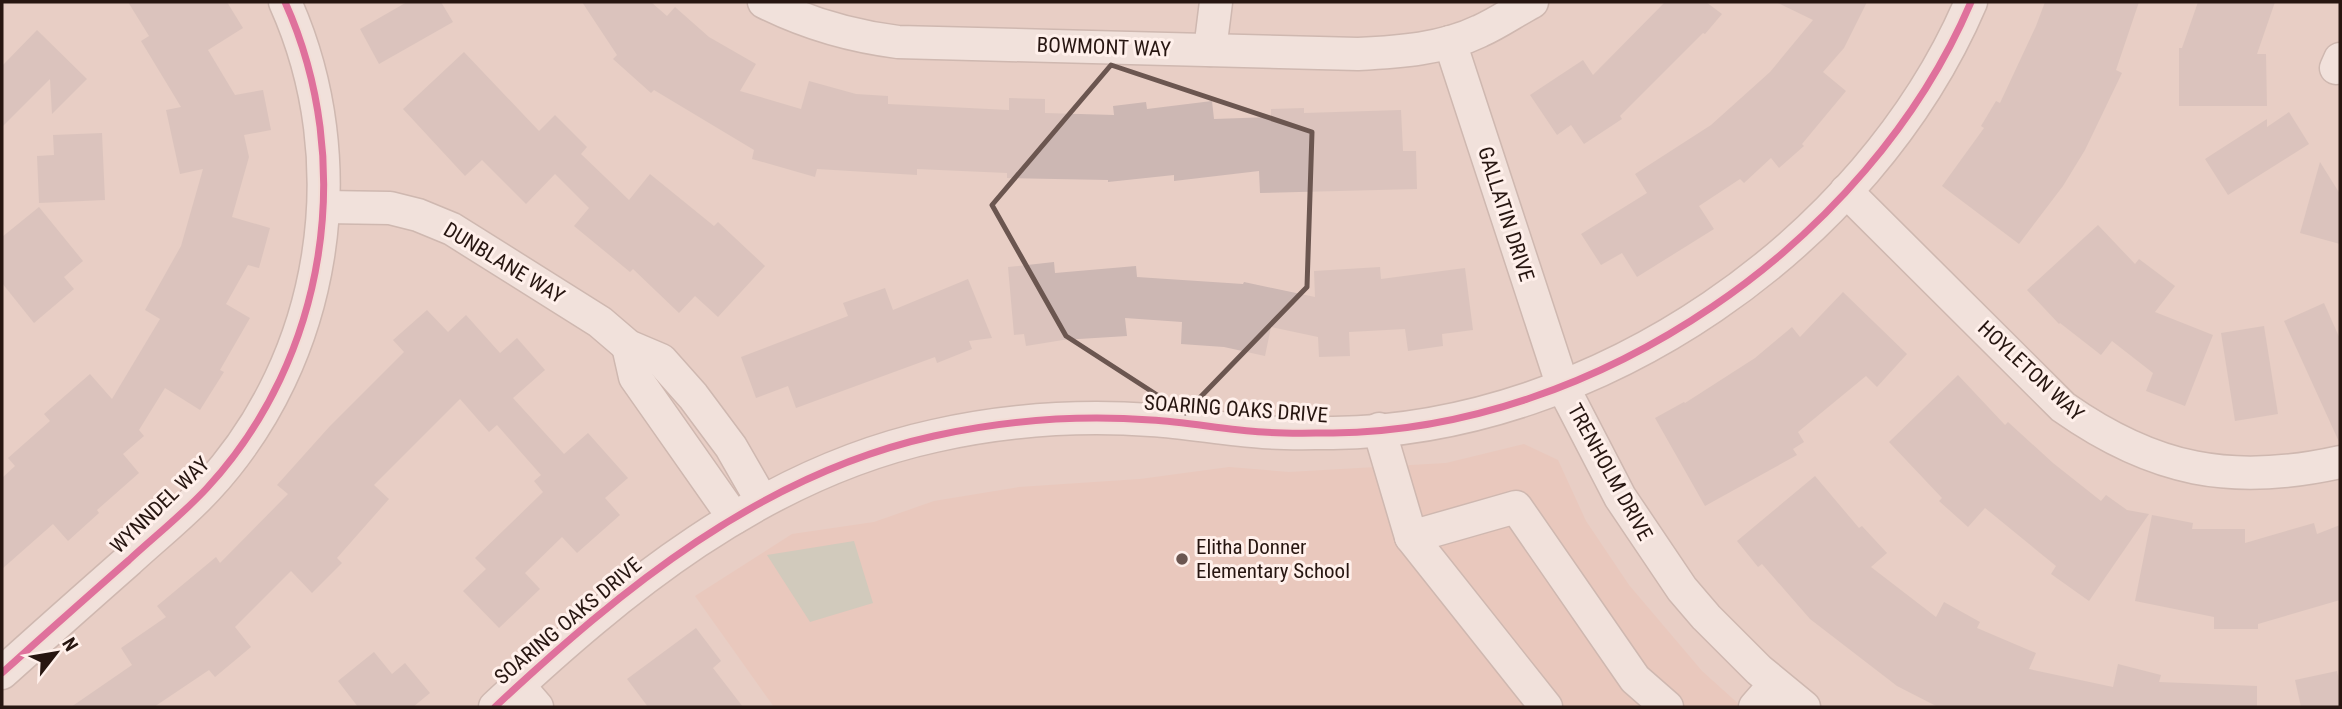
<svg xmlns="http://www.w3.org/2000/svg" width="2342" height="709" font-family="'Roboto Condensed',sans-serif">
  <rect width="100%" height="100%" fill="#e8cec5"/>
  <path fill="#ebc1b3" d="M 1524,444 L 1558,460 L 1586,521 L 1629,585 L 1702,671 L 1742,707 L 774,707 L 695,596 L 792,534 L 874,522 L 934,501 L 1019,487 L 1140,479 L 1229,467 L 1289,472 L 1446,463 Z"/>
  <path fill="#b6c5b1" d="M 854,541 L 873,603 L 810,622 L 767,555 Z"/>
  <g fill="#ccb7b3">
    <path d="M 128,2 L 227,2 L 243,28 L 208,50 L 235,95 L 263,90 L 271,130 L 244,135 L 249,157 L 232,217 L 270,228 L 259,268 L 248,265 L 226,304 L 250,318 L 220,370 L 224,372 L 200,410 L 165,388 L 139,430 L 144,436 L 123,454 L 139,473 L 97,510 L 99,513 L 68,541 L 53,524 L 2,569 L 2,478 L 15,466 L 8,458 L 50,421 L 44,414 L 90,374 L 112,399 L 160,319 L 145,310 L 181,246 L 203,169 L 180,174 L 166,110 L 181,107 L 141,41 L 149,36 Z"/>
    <path d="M 407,2 L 441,2 L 453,22 L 379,64 L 360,29 Z"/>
    <path d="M 582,2 L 651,2 L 667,16 L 675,7 L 709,37 L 756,64 L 740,91 L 801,109 L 809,81 L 856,94 L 888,96 L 888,104 L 1009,110 L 1009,98 L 1045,99 L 1045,113 L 1114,115 L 1113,106 L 1146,102 L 1147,109 L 1212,101 L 1214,119 L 1271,117 L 1271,109 L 1304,108 L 1304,113 L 1401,110 L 1403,151 L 1416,151 L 1417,189 L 1260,193 L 1259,171 L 1174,181 L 1174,175 L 1108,182 L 1108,180 L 1007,178 L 1007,173 L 917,169 L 917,175 L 817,169 L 815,177 L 752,159 L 754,150 L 654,90 L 651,93 L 613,59 L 617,55 Z"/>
    <path d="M 1665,2 L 1706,2 L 1722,14 L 1705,34 L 1703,33 L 1620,116 L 1622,119 L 1584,144 L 1571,125 L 1557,135 L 1530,95 L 1583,60 L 1593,75 Z"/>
    <path d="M 1776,2 L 1867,2 L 1844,48 L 1823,72 L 1846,91 L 1802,144 L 1804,146 L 1779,168 L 1771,158 L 1744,183 L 1740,179 L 1699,206 L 1714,229 L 1637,277 L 1622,253 L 1601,265 L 1581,234 L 1647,193 L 1635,174 L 1711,125 L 1770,72 L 1813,20 Z"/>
    <path d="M 2045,2 L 2139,2 L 2116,70 L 2122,73 L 2085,150 L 2063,186 L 2019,244 L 1942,186 L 1984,128 L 1981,126 L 1996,101 L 2000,103 L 2036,26 Z"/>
    <path d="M 2198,2 L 2275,2 L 2257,54 L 2266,54 L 2267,106 L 2179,106 L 2179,48 L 2182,48 Z"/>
    <path d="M 37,30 L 87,79 L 52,114 L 50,79 L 2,127 L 2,66 Z"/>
    <path d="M 464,52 L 539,131 L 555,115 L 587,147 L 581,154 L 629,200 L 650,174 L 714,226 L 718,222 L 765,266 L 718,317 L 695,296 L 679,313 L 633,269 L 630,272 L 574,226 L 589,208 L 555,174 L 526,204 L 482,160 L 465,176 L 403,109 Z"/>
    <path d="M 2289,112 L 2309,144 L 2228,195 L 2205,159 L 2267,119 L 2267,127 Z"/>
    <path d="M 102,133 L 105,200 L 39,203 L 37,156 L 54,155 L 53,135 Z"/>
    <path d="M 2320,162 L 2340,194 L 2340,244 L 2300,233 Z"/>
    <path d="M 39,207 L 83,261 L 64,277 L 74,289 L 34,323 L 2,283 L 2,237 Z"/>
    <path d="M 2098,225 L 2135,264 L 2139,259 L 2175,286 L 2155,312 L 2213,335 L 2185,406 L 2146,391 L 2153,373 L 2112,341 L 2101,355 L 2060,323 L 2059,324 L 2027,290 Z"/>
    <path d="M 1054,262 L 1055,273 L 1136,266 L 1137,277 L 1243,284 L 1244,282 L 1315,297 L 1314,271 L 1380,267 L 1381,279 L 1465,268 L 1473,330 L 1442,334 L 1443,346 L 1408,351 L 1405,329 L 1349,332 L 1350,356 L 1319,357 L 1318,337 L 1271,327 L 1265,356 L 1224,347 L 1181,344 L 1182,322 L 1125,318 L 1127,336 L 1063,340 L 1026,346 L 1024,334 L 1014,335 L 1008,267 Z"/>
    <path d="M 968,279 L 992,338 L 969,341 L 972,349 L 937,363 L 935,357 L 796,408 L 788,386 L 756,398 L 741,357 L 848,316 L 843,303 L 885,288 L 893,310 Z"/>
    <path d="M 1843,292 L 1907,354 L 1877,387 L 1866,376 L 1798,432 L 1804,442 L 1793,449 L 1797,455 L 1705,506 L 1655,418 L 1684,402 L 1685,403 L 1755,358 L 1792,327 L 1800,337 Z"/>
    <path d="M 2324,303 L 2340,339 L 2340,444 L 2284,321 Z"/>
    <path d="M 427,310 L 448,332 L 466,315 L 500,353 L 517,338 L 545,370 L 513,398 L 564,454 L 588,433 L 628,478 L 605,498 L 620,515 L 577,553 L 562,537 L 525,573 L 540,589 L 499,628 L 463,591 L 486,569 L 475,558 L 543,492 L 534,481 L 541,475 L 497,425 L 489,432 L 460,399 L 374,485 L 389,499 L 337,558 L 342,563 L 312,593 L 291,571 L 235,627 L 251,647 L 215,677 L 209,670 L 154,707 L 71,707 L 132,665 L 121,648 L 166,617 L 157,606 L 216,557 L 220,563 L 288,494 L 277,485 L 330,426 L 404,352 L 393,340 Z"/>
    <path d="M 2264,326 L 2278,414 L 2235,421 L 2221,333 Z"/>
    <path d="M 1958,375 L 2005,425 L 2008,422 L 2053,463 L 2101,501 L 2106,495 L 2127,510 L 2149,514 L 2089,601 L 2051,574 L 2056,566 L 1985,508 L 1968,527 L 1939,501 L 1942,498 L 1889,442 Z"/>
    <path d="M 1815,476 L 1859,528 L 1862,526 L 1887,553 L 1871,567 L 1936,617 L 1944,602 L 1980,622 L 1977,628 L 2036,653 L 2029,669 L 2113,687 L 2118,664 L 2161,675 L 2159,682 L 2257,686 L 2257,707 L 1938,707 L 1897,686 L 1810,619 L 1762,564 L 1758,567 L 1737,541 Z"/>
    <path d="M 2152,515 L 2193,523 L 2192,529 L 2245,529 L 2245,543 L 2314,523 L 2317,534 L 2340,525 L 2340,600 L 2258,624 L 2258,629 L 2214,629 L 2214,617 L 2135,601 Z"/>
    <path d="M 696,628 L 721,661 L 713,668 L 743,707 L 648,707 L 627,679 Z"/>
    <path d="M 374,652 L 392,674 L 405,663 L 430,693 L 413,707 L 358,707 L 338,681 Z"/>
    <path d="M 2337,671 L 2340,686 L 2340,707 L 2301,707 L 2295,680 Z"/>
  </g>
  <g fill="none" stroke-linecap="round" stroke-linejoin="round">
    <g stroke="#b19d97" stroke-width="35">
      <g id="minor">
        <path d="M 764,2 C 808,24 850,36 898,42 L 1358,54 C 1399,52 1443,49 1480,31 C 1498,23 1515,11 1532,2"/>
        <path d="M 1450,42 L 1563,387 L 1620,497 L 1682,589 L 1706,617 L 1759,670 L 1804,707"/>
        <path d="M 1210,50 L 1216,2"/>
        <path d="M 2336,68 L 2340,59"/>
        <path d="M 1846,191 L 2063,407 C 2154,471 2232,486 2340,462"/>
        <path d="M 325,207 L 390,208 L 418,215 L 452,229 L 600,322 L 628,346 L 661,360 L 693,396 L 731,447 L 762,501"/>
        <path d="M 628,346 L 635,377 L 734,518"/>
        <path d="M 1379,429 L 1411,537 L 1546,707"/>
        <path d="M 1411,537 L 1516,507 L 1635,679 L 1667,707"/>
        <path d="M 2,673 C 44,635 87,597 129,560 C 155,536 183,514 207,488 C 327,358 357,162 285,2"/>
        <path d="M 518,685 L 537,707"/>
        <path d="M 495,707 C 621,589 761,474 934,436 C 1005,420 1078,415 1151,420 C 1188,422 1226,430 1263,432 C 1286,434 1310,433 1333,433 C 1597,430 1868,243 1971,2"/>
        <path d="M 1755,707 L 1775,684"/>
      </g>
    </g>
    <use href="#minor" stroke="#fcf8f6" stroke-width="32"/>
    <g stroke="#fff0eb" stroke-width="11">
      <g id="cycleway">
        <path d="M 2,673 C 44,635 87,597 129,560 C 155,536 183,514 207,488 C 327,358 357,162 285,2"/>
        <path d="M 495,707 C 621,589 761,474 934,436 C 1005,420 1078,415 1151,420 C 1188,422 1226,430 1263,432 C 1286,434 1310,433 1333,433 C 1597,430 1868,243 1971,2"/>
      </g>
    </g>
    <use href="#cycleway" stroke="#d6006c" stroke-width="7"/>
  </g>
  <path d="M0 0H2342V709H0ZM 1111,65 L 1312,132 L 1307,287 L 1185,413 L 1066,336 L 992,205 Z" fill="#e8cec5" fill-opacity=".55" fill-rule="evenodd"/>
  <path fill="none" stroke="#6b5650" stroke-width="5" stroke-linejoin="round" d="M 1111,65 L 1312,132 L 1307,287 L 1185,413 L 1066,336 L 992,205 Z"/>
  <circle fill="#6b5650" stroke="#fff0eb" stroke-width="2.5" cx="1182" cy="559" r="7"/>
  <g text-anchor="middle" stroke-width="6" stroke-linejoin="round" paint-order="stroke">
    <g font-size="21" fill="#271611" stroke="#fff0eb">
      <text transform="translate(1104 47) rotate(2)" y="7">BOWMONT WAY</text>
      <text transform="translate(1506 214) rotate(72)" y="7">GALLATIN DRIVE</text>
      <text transform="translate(504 263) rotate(31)" y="7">DUNBLANE WAY</text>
      <text transform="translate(2031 371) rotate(43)" y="7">HOYLETON WAY</text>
      <text transform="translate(1236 409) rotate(4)" y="7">SOARING OAKS DRIVE</text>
      <text transform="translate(1610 472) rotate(61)" y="7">TRENHOLM DRIVE</text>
      <text transform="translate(160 505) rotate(-44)" y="7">WYNNDEL WAY</text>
      <text transform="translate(568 621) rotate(-40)" y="7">SOARING OAKS DRIVE</text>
    </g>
    <g font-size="21" fill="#271611" stroke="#fff0eb" text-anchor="start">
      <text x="1196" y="554">Elitha Donner<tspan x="1196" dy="24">Elementary School</tspan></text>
    </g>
  </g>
  <rect width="2342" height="709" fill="none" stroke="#271611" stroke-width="7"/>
  <g transform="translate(56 653) rotate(59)" stroke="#fff0eb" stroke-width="5" paint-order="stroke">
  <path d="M0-5L12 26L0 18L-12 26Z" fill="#271611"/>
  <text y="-10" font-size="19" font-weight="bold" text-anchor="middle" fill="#271611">N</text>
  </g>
</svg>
